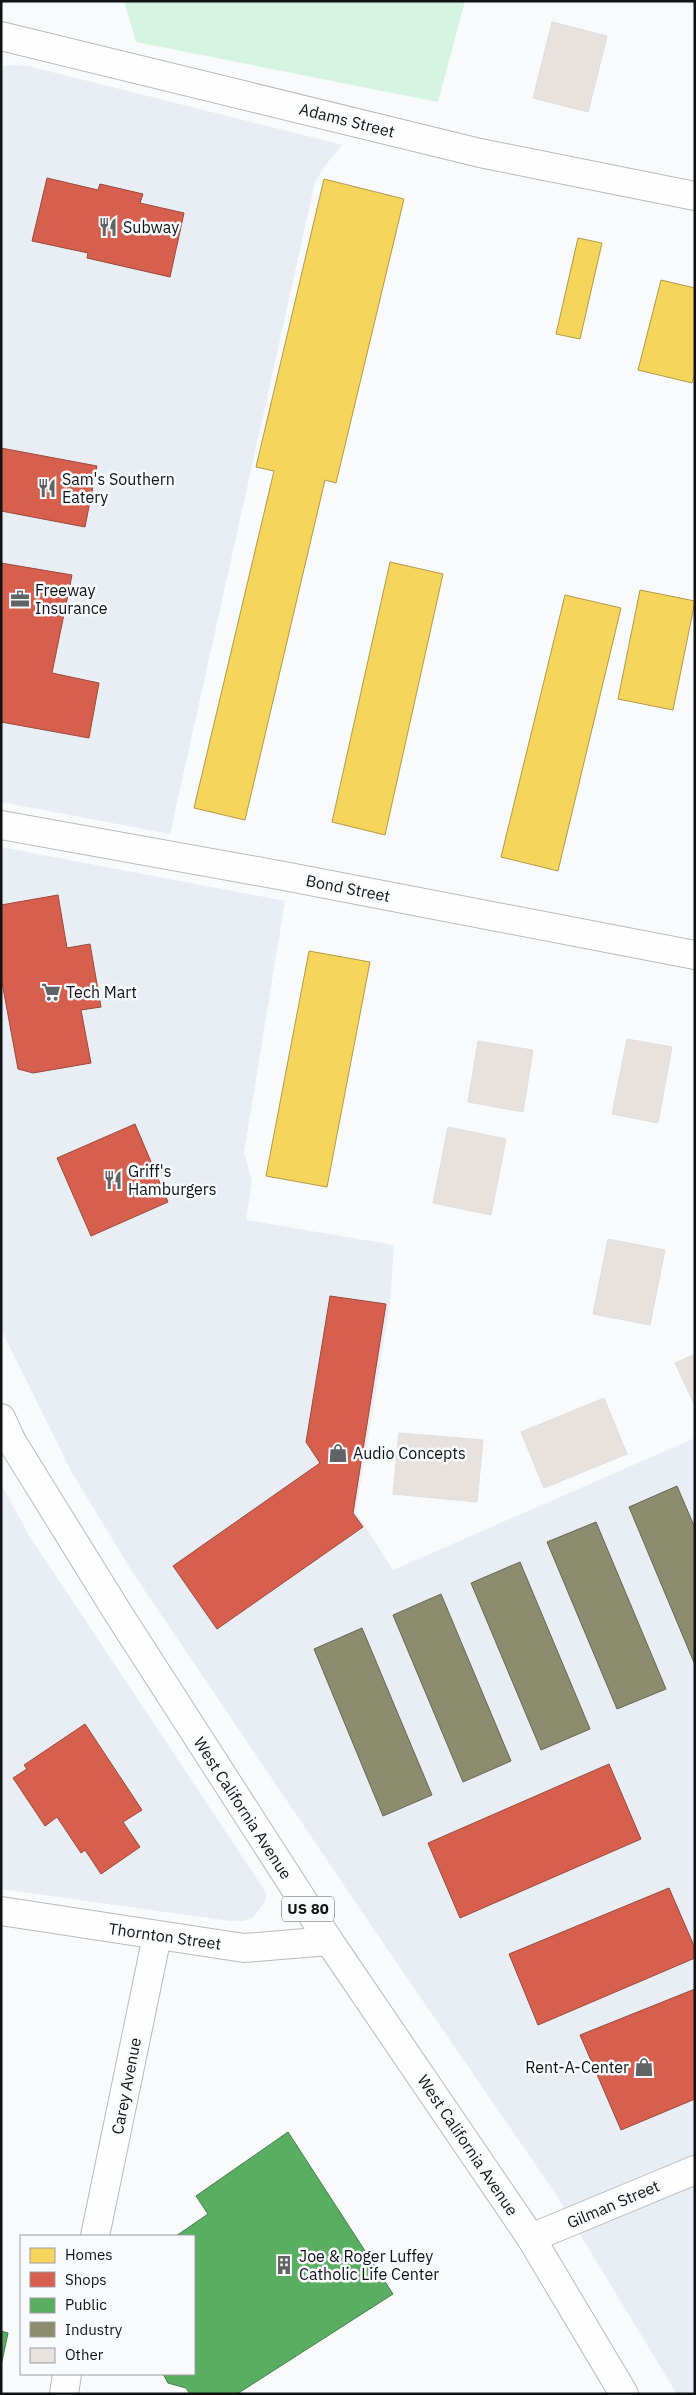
<svg xmlns="http://www.w3.org/2000/svg" width="696" height="2395" font-family="'IBM Plex Sans',sans-serif">
  <rect width="100%" height="100%" fill="#f9fafc"/>
  <g fill="#e9edf4">
    <path d="M 8,65 L 28,66 L 343,145 L 327,163 L 315,182 L 170,834 L 1,802 L 1,67 Z"/>
    <path d="M 1,847 L 285,901 L 244,1153 L 252,1181 L 246,1220 L 394,1245 L 390,1303 L 356,1512 L 393,1570 L 695,1438 L 695,2394 L 677,2394 L 553,2190 L 379,1937 L 133,1573 L 72,1473 L 1,1329 Z"/>
    <path d="M 1,1484 L 30,1537 L 267,1894 L 265,1902 L 253,1917 L 244,1921 L 230,1921 L 1,1889 Z"/>
  </g>
  <path fill="#d6f4e2" d="M 124,1 L 465,1 L 438,102 L 136,42 Z"/>
  <g fill="#f6d55c" stroke="#b19a46">
    <path d="M 324,179 L 404,199 L 336,483 L 325,480 L 245,820 L 194,808 L 274,471 L 256,467 Z"/>
    <path d="M 578,238 L 602,243 L 580,339 L 556,334 Z"/>
    <path d="M 661,280 L 695,288 L 695,373 L 692,383 L 638,370 Z"/>
    <path d="M 390,562 L 443,574 L 385,835 L 332,822 Z"/>
    <path d="M 640,590 L 695,601 L 673,710 L 618,699 Z"/>
    <path d="M 565,595 L 621,608 L 558,871 L 501,857 Z"/>
    <path d="M 309,951 L 370,962 L 327,1187 L 266,1176 Z"/>
  </g>
  <g fill="#d6604d" stroke="#9b493c">
    <path d="M 47,178 L 98,190 L 100,184 L 143,194 L 140,203 L 184,213 L 170,277 L 87,258 L 88,253 L 32,241 Z"/>
    <path d="M 1,448 L 97,466 L 85,527 L 1,511 Z"/>
    <path d="M 1,563 L 72,575 L 52,673 L 99,683 L 89,738 L 1,722 Z"/>
    <path d="M 58,895 L 67,948 L 90,944 L 101,1007 L 81,1010 L 91,1063 L 33,1073 L 18,1069 L 1,977 L 1,905 Z"/>
    <path d="M 135,1124 L 168,1202 L 91,1236 L 57,1158 Z"/>
    <path d="M 330,1296 L 386,1304 L 353,1513 L 363,1527 L 217,1629 L 173,1566 L 320,1463 L 306,1442 Z"/>
    <path d="M 85,1724 L 142,1810 L 123,1822 L 140,1847 L 101,1874 L 85,1850 L 81,1853 L 57,1817 L 45,1826 L 13,1778 L 27,1769 L 24,1765 Z"/>
    <path d="M 609,1764 L 641,1839 L 460,1918 L 428,1843 Z"/>
    <path d="M 669,1888 L 695,1948 L 695,1958 L 538,2025 L 509,1954 Z"/>
    <path d="M 695,1989 L 695,2099 L 621,2130 L 580,2035 Z"/>
  </g>
  <g fill="#5aae61" stroke="#447f4a">
    <path d="M 288,2132 L 393,2294 L 237,2394 L 190,2394 L 186,2388 L 168,2383 L 163,2374 L 194,2374 L 194,2236 L 176,2236 L 208,2214 L 196,2196 Z"/>
    <path d="M 1,2331 L 8,2333 L 1,2366 Z"/>
  </g>
  <g fill="#8c8c6e" stroke="#676753">
    <path d="M 677,1486 L 695,1528 L 695,1665 L 629,1507 Z"/>
    <path d="M 596,1522 L 666,1689 L 617,1709 L 547,1542 Z"/>
    <path d="M 520,1562 L 590,1729 L 541,1750 L 471,1583 Z"/>
    <path d="M 441,1594 L 511,1761 L 463,1782 L 393,1615 Z"/>
    <path d="M 362,1628 L 432,1795 L 383,1816 L 314,1649 Z"/>
  </g>
  <g fill="#e8e2df" stroke="#dfdfdf">
    <path d="M 552,22 L 607,36 L 588,112 L 533,98 Z"/>
    <path d="M 627,1039 L 672,1047 L 658,1123 L 612,1114 Z"/>
    <path d="M 478,1041 L 533,1050 L 523,1112 L 468,1102 Z"/>
    <path d="M 448,1127 L 506,1139 L 491,1215 L 433,1203 Z"/>
    <path d="M 608,1239 L 665,1250 L 650,1325 L 593,1314 Z"/>
    <path d="M 695,1354 L 695,1406 L 675,1363 Z"/>
    <path d="M 604,1398 L 627,1454 L 544,1488 L 521,1432 Z"/>
    <path d="M 399,1433 L 483,1440 L 477,1502 L 393,1494 Z"/>
  </g>
  <g fill="none" stroke-linecap="round" stroke-linejoin="round">
    <g stroke="#b9babb" stroke-width="30">
      <g id="street">
        <path d="M 1,36 L 480,153 L 695,196"/>
        <path d="M 1,825 L 284,876 L 695,955"/>
        <path d="M 1,1911 L 244,1948 L 329,1941"/>
        <path d="M 95,2236 L 157,1936"/>
        <path d="M 531,2238 L 695,2170"/>
        <path d="M 64,2394 L 67,2374"/>
      </g>
    </g>
    <g stroke="#b9babb" stroke-width="30">
      <path id="primary" d="M 1,1418 L 12,1442 L 118,1613 L 329,1941 L 531,2238 L 624,2394"/>
    </g>
    <use href="#street" stroke="#fefeff" stroke-width="28"/>
    <use href="#primary" stroke="#fefeff" stroke-width="28"/>
  </g>
  <defs>
    <g id="restaurant-bare" transform="scale(1.5)"><path d="M-5-6h1v4h1v-4h1v4h1v-4h1v5L-1.5 .5V6h-2V.5L-5-1ZM5-6V6H3V1.5H1.5Q1.5-4 5-6Z" fill="#626365" stroke="#f8fafd" stroke-width="2.5" paint-order="stroke"/></g>
    <g id="office-bare" transform="scale(1.5)"><path d="M-6-3h4V-5.5h4V-3h4V5H-6ZM-1-4.5V-3h2v-1.5ZM-6 0V1H6V0Z" fill="#626365" stroke="#f8fafd" stroke-width="2.5" paint-order="stroke"/></g>
    <g id="supermarket-bare" transform="scale(1.5)"><path d="M-6-5.5h2.5l.6 2H6L4.5 2H-2.5L-4.4-4H-6ZM-1.5 3.2a1.3 1.3 0 1 0 .1 0ZM3 3.2a1.3 1.3 0 1 0 .1 0Z" fill="#626365" stroke="#f8fafd" stroke-width="2.5" paint-order="stroke"/></g>
    <g id="shop-bare" transform="scale(1.5)"><path d="M-5-2.5h2.3a2.7 3.5 0 0 1 5.4 0H5L5.5 6h-11ZM-1.5-2.5h3a1.5 2.3 0 0 0-3 0Z" fill="#626365" stroke="#f8fafd" stroke-width="2.5" paint-order="stroke"/></g>
    <g id="building-bare" transform="scale(1.5)"><path d="M-4-6H4V6H1V3H-1V6H-4ZM-2.5-4.3h1.7v1.8h-1.7ZM.8-4.3h1.7v1.8H.8ZM-2.5-1h1.7V.8h-1.7ZM.8-1h1.7V.8H.8Z" fill="#626365" stroke="#f8fafd" stroke-width="2.5" paint-order="stroke"/></g>
  </defs>
  <g fill-rule="evenodd">
    <use href="#restaurant-bare" x="108" y="227"/>
    <use href="#restaurant-bare" x="47" y="488"/>
    <use href="#office-bare" x="20" y="599"/>
    <use href="#supermarket-bare" x="51" y="992"/>
    <use href="#restaurant-bare" x="113" y="1180"/>
    <use href="#shop-bare" x="338" y="1453"/>
    <use href="#shop-bare" x="644" y="2067"/>
    <use href="#building-bare" x="284" y="2265"/>
  </g>
  <g text-anchor="middle" stroke-width="5" stroke-linejoin="round" paint-order="stroke">
    <rect fill="#f8fafd" stroke="#565859" stroke-width="1" x="282" y="1896.5" width="52" height="25" rx="4"/>
    <g font-size="15" font-weight="bold" fill="#111213">
      <text x="308" y="1914">US 80</text>
    </g>
    <g font-size="16" fill="#111213" stroke="#f8fafd">
      <text transform="translate(347 120) rotate(14)" y="6">Adams Street</text>
      <text transform="translate(348 888) rotate(11)" y="6">Bond Street</text>
      <text transform="translate(243 1808) rotate(57)" y="6">West California Avenue</text>
      <text transform="translate(165 1936) rotate(8)" y="6">Thornton Street</text>
      <text transform="translate(126 2086) rotate(-79)" y="6">Carey Avenue</text>
      <text transform="translate(468 2145) rotate(56)" y="6">West California Avenue</text>
      <text transform="translate(613 2204) rotate(-23)" y="6">Gilman Street</text>
    </g>
    <g font-size="16" fill="#111213" stroke="#f8fafd" text-anchor="start">
      <text x="123" y="233">Subway</text>
      <text x="62" y="485">Sam's Southern<tspan x="62" dy="18">Eatery</tspan></text>
      <text x="35" y="596">Freeway<tspan x="35" dy="18">Insurance</tspan></text>
      <text x="66" y="998">Tech Mart</text>
      <text x="128" y="1177">Griff's<tspan x="128" dy="18">Hamburgers</tspan></text>
      <text x="353" y="1459">Audio Concepts</text>
      <text x="629" y="2073" text-anchor="end">Rent-A-Center</text>
      <text x="299" y="2262">Joe &amp; Roger Luffey<tspan x="299" dy="18">Catholic Life Center</tspan></text>
    </g>
  </g>
  <rect width="696" height="2395" fill="none" stroke="#111213" stroke-width="5"/>
  <rect x="20" y="2235" width="175" height="140" fill="#f8fafd" stroke="#9c9d9f"/>
  <rect x="30" y="2248" width="25" height="15" fill="#f6d55c" stroke="#9c9d9f"/>
  <text x="65" y="2260" font-size="15" fill="#111213">Homes</text>
  <rect x="30" y="2272" width="25" height="15" fill="#d6604d" stroke="#9c9d9f"/>
  <text x="65" y="2285" font-size="15" fill="#111213">Shops</text>
  <rect x="30" y="2298" width="25" height="15" fill="#5aae61" stroke="#9c9d9f"/>
  <text x="65" y="2310" font-size="15" fill="#111213">Public</text>
  <rect x="30" y="2322" width="25" height="15" fill="#8c8c6e" stroke="#9c9d9f"/>
  <text x="65" y="2335" font-size="15" fill="#111213">Industry</text>
  <rect x="30" y="2348" width="25" height="15" fill="#e8e2df" stroke="#9c9d9f"/>
  <text x="65" y="2360" font-size="15" fill="#111213">Other</text>
</svg>
